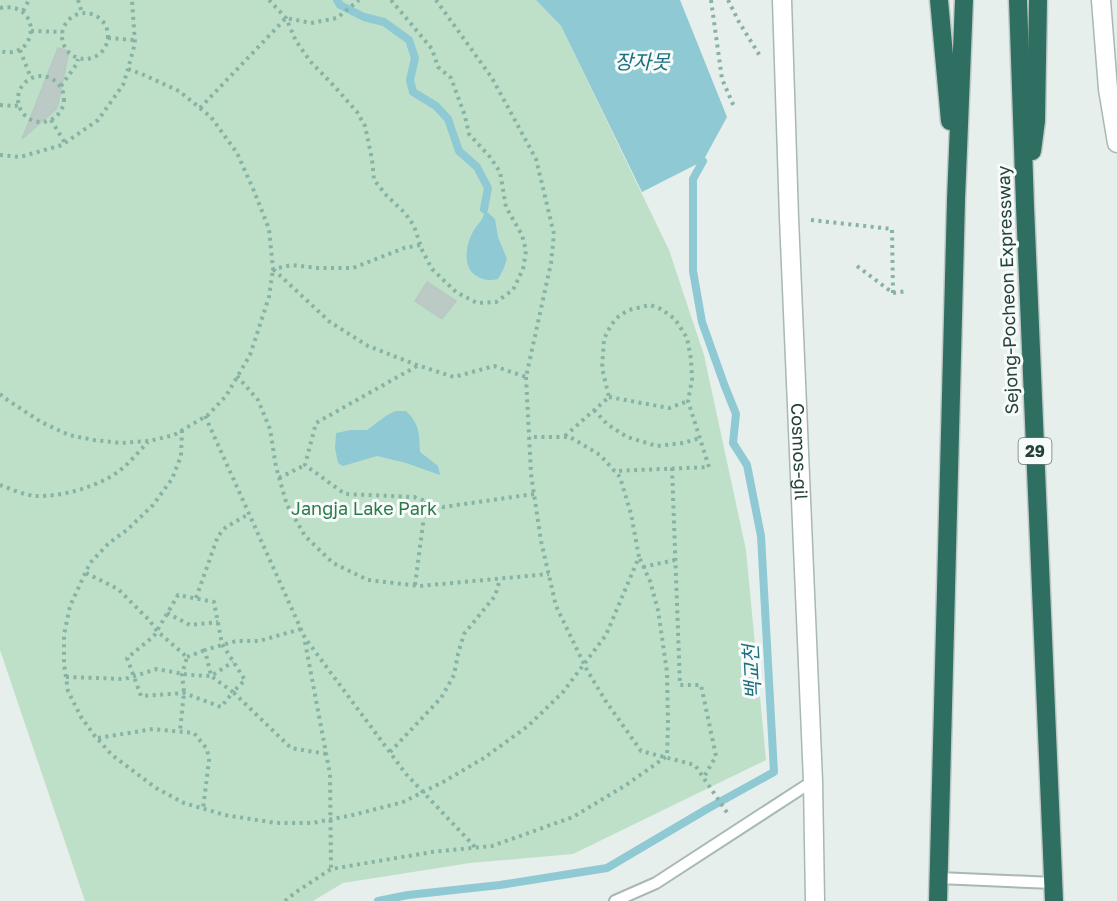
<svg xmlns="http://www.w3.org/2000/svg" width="1117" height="901" font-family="'Golos Text','Noto Sans KR',sans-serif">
  <rect width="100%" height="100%" fill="#e6efeb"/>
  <path fill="#bfe0c8" d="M 0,0 L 536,0 L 561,26 L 669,250 L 704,355 L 746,550 L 766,760 L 573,854 L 470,863 L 343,883 L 313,901 L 85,901 L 0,650 Z"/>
  <g fill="#8ec9d4">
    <path d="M 536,0 L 680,0 L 727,117 L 703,161 L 642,192 L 561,26 Z"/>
    <path d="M 484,209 L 495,219 L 498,237 L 507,259 L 503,270 L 498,279 C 489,281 482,280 475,275 C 462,265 466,243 474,230 C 476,226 480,223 482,219 C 484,216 484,213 484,209 Z"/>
    <path d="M 395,411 L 406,411 C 420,425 419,433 420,452 L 438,466 L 440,475 L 406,463 L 377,456 L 343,466 L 338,463 L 335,448 L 336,433 L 351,430 L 367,430 L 386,416 Z"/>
  </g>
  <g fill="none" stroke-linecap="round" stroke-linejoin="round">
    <g stroke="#8ec9d4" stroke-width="8">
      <path d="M 337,0 L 340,5 L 364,17 L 384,22 L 409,40 L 415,58 L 410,80 L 413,92 L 436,106 L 448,119 L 459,151 L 477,167 L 488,188 L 484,209"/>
      <path d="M 378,901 L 408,895 L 500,885 L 607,868 L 707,809 L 774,772 L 761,536 L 747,465 L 733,443 L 736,414 L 724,384 L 702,322 L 693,271 L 693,179 L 703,161"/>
    </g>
  </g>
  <g fill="#bbcac4" stroke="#b8c9c2" stroke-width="1.5">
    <path d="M 58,48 L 69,51 L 58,104 L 56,109 L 22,139 Z"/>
    <path d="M 427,282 L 456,301 L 442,319 L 415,301 Z"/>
  </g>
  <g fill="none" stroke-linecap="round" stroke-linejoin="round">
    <g stroke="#a8b8b2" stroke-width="14">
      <g id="service">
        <path d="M 939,878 L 1053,883"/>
        <path d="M 615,901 L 656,883 L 813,781"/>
      </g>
    </g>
    <g stroke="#a8b8b2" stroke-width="21">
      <g id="minor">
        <path id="s1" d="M 782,0 L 789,218 L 813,781 L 815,901"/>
        <path d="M 1101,0 L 1108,89 L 1117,143"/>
      </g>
    </g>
    <g stroke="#c2cac8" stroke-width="21">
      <g id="motorway">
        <path d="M 939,0 L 950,121"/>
        <path d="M 1018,0 L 1025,206 L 1054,901"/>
        <path d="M 1032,151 L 1036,121 L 1038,0"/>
        <path d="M 938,901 L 956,200 L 964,0"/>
      </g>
    </g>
    <g stroke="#86b3a5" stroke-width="4" stroke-dasharray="3 4.5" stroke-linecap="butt">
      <path d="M 78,0 L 82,13"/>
      <path d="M 269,0 L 286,18 L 296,41 L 310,61 L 335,87 L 357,112 L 365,126 L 372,159 L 374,180 L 387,196 L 405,213 L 414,226 L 422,250 L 432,269 L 456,292 L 477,303 L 496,302 L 513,290 L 523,269 L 526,251 L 522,235 L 506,207 L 500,172 L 490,157 L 469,134 L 465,116 L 451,78 L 438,67 L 432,49 L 391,0"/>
      <path d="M 711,0 L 722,79 L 735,109"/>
      <path d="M 728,0 L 739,22 L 760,56"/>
      <path d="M 0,8 C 43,0 39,62 0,51"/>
      <path d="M 23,11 L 29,0"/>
      <circle cx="85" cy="36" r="23"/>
      <path d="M 31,31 L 62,32"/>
      <path d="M 108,38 L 134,40"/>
      <path d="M 20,50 L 31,78"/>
      <path d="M 128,69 L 144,75 L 179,91 L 211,117 L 237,153 L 254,191 L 269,229 L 273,269 L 292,265 L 318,268 L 353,268 L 404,248 L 420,245"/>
      <circle cx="41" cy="99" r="23"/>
      <path d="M 61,86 L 76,65 L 78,59"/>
      <path d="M 0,105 L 15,106 L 19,105"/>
      <path d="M 200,108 L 286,18 L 311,23 L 337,18 L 359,0"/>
      <path d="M 51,120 L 65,143"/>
      <path d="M 0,155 L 20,157 L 62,145 L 98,120 L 123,85 L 128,69 L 135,43 L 132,0"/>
      <path d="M 811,220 L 892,229 L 893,293 L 857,266"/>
      <path d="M 893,293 L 907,291"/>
      <path d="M 417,366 L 316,423 L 305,465 L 345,494 L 414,497 L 443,507 L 534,494"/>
      <path d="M 237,376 L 258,400 L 270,429 L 276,467 L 287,505 L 305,536 L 333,563 L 368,580 L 420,586 L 549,574"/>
      <path d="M 526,377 L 531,474 L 541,541 L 556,606 L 587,670 L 605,700 L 641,751 L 695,765 L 728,814"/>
      <path d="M 0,394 L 3,397 L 41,422 L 69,435 L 94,440 L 121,443 L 149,441 L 174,435 L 208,415 L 226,396 L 250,355 L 269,297 L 273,269 L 330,322 L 368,346 L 417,365 L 454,377 L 494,366 L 526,377 L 551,263 L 554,234 L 536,159 L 492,78 L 436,0"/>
      <path d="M 609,397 L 669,408 L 688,401"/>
      <path d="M 594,410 L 607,424 L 627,437 L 657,446 L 683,443 L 700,438"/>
      <path d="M 205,416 L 305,638 L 406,774 L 475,847"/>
      <path d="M 182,430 L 181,456 L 172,479 L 153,505 L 127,530 L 109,543 L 90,563 L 70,606 L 64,635 L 64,664 L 68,691 L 81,717 L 94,735 L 112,755 L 156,788 L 184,803 L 225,815 L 276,823 L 312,823 L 353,815 L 403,802 L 443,782 L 484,758 L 528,726 L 563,692 L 606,635 L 639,557 L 631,514 L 620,477 L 600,455 L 570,437 L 529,437"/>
      <path d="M 565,436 L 609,397 L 602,368 L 604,339 L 611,325 L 619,316 L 629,310 L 650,305 L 661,309 L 675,319 L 687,338 L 691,359 L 692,380 L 688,401 L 709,467 L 614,471"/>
      <path d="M 672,468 L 680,685 L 701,685 L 716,756 L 704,777"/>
      <path d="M 279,478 L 305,465"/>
      <path d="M 0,485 C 11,489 24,495 35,496 C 61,497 98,487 119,471 C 130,463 139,451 148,442"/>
      <path d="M 643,567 L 675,560"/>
      <path d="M 86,573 L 118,589 L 150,621 L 157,631 L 187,657 L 182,674 L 184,693 L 180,731"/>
      <path d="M 415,585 L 426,501"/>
      <path d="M 196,598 L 218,536 L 226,527 L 249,514"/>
      <path d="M 167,613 L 190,625 L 218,622"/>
      <path d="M 301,629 L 259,641 L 236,641 L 205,650 L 211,676 L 233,692 L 221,707 L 184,693 L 141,696 L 127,658 L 154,636 L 178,595 L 214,602 L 222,644 L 245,680 L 233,692 L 291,748 L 327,754"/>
      <path d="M 305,642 L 330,774 L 331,869"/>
      <path d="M 187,657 L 205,650"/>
      <path d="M 66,677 L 125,679 L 157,669 L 189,675 L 211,676 L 233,662"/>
      <path d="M 98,738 L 153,729 L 194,733 L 207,749 L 209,760 L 203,809"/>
      <path d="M 390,752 L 441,698 L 454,675 L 458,654 L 464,634 L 495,596 L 500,579"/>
      <path d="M 285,901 L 296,892 L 331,869 L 432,852 L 492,846 L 573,817 L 626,785 L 667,756 L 668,725 L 667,672 L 658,610 L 650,581 L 639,557"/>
    </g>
    <use href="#service" stroke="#fff" stroke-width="10"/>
    <use href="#minor" stroke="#fff" stroke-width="18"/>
    <use href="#motorway" stroke="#2f6f62" stroke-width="18"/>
  </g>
  <g text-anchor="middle" stroke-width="6" stroke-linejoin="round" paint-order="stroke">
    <rect fill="#f7fbf9" stroke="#637a73" stroke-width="1.5" x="1018.5" y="438" width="33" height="26" rx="4.5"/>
    <g font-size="16" font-weight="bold" fill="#24423a">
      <text x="1035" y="457">29</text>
    </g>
    <g font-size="18" fill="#24423a" stroke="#f7fbf9">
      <text transform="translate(1008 290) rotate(-92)" y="6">Sejong-Pocheon Expressway</text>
      <text dy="6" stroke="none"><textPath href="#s1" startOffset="452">Cosmos-gil</textPath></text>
    </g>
    <g font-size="18" fill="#2d7a4b" stroke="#f7fbf9">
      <text x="364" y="515">Jangja Lake Park</text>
    </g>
    <g font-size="20" font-style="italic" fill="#1c6f80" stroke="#f7fbf9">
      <text x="642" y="69">장자못</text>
      <text transform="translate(752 672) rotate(-93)" y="7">백교천</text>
    </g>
  </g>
</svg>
